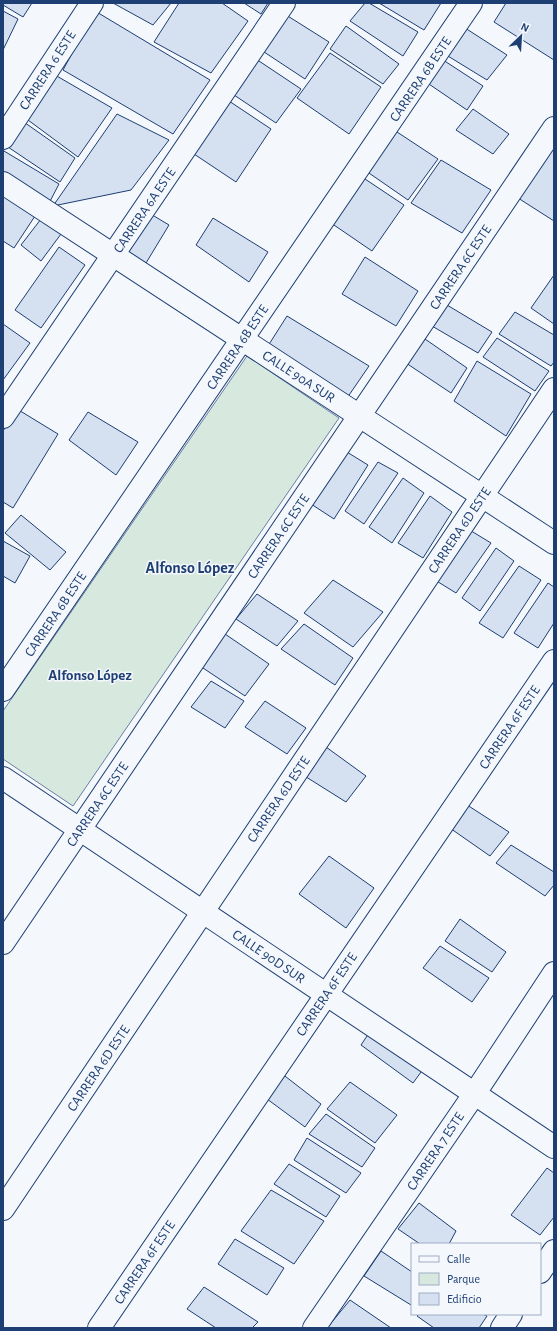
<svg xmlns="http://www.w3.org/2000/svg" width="557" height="1331" font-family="'Alegreya Sans',sans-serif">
  <rect width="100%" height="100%" fill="#f4f7fb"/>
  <path fill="#d7e8df" stroke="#687fa3" d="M 247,356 L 339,418 L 73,806 L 3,759 L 3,711 Z"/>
  <g fill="#d5e0f0" stroke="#1d3f73">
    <path d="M 3,3 L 32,3 L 23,17 L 3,5 Z"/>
    <path d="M 113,3 L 171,3 L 153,25 Z"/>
    <path d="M 179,3 L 222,3 L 248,21 L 211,73 L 154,42 Z"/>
    <path d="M 244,3 L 268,3 L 261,14 Z"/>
    <path d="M 365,3 L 369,3 L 418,32 L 403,56 L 350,21 Z"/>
    <path d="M 379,3 L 441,3 L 424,30 Z"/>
    <path d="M 506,3 L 554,3 L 554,60 L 494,22 Z"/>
    <path d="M 3,11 L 18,19 L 3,50 Z"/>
    <path d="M 95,11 L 210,80 L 173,134 L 63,70 Z"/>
    <path d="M 283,13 L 329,42 L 305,79 L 258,48 Z"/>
    <path d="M 346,26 L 399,64 L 383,84 L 330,49 Z"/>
    <path d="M 462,26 L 507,55 L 487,80 L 443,53 Z"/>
    <path d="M 330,53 L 381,87 L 349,134 L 297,98 Z"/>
    <path d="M 440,58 L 483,86 L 467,110 L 423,80 Z"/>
    <path d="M 256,59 L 301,89 L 276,123 L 231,93 Z"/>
    <path d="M 55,75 L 112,108 L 78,157 L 28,120 Z"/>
    <path d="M 226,99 L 271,129 L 236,182 L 191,152 Z"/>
    <path d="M 473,109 L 509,134 L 493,154 L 456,130 Z"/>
    <path d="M 117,114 L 169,140 L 131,190 L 53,206 Z"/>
    <path d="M 21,120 L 75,158 L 60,182 L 5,145 Z"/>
    <path d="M 394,130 L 438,159 L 408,200 L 366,171 Z"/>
    <path d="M 554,144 L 554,221 L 518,198 Z"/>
    <path d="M 4,151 L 59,184 L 47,207 L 3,178 L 3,153 Z"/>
    <path d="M 441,160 L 491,190 L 462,233 L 411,203 Z"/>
    <path d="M 362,177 L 404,205 L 372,251 L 331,223 Z"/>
    <path d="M 3,195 L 35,216 L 14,248 L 3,241 Z"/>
    <path d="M 149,213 L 169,225 L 143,268 L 120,253 Z"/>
    <path d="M 213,218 L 268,252 L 249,282 L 196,245 Z"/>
    <path d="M 41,219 L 61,234 L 41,261 L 21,245 Z"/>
    <path d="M 59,247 L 85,265 L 41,328 L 15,310 Z"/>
    <path d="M 365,257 L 418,291 L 396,326 L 342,294 Z"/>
    <path d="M 554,275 L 554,324 L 531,308 Z"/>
    <path d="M 447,305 L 492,332 L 478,353 L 432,326 Z"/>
    <path d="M 515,312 L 554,335 L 554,362 L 551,366 L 499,334 Z"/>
    <path d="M 287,316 L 369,366 L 345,401 L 266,349 Z"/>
    <path d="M 3,324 L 30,343 L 3,380 Z"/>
    <path d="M 497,338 L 549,371 L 535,391 L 483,357 Z"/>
    <path d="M 425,339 L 467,368 L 451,393 L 406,363 Z"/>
    <path d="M 477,361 L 531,394 L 506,436 L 454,401 Z"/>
    <path d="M 17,409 L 58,434 L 13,508 L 3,502 L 3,431 Z"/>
    <path d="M 88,412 L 138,442 L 116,475 L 69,440 Z"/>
    <path d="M 342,449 L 368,465 L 334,519 L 308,502 Z"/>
    <path d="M 378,462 L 398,473 L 364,524 L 345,511 Z"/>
    <path d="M 403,478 L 424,493 L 392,543 L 369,527 Z"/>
    <path d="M 430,496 L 452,512 L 423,558 L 398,543 Z"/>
    <path d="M 21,515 L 66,552 L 50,570 L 5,533 Z"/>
    <path d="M 468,529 L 491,543 L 456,593 L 435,580 Z"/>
    <path d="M 3,541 L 30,556 L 15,583 L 3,576 Z"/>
    <path d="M 496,548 L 514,561 L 480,611 L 462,598 Z"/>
    <path d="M 519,566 L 541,580 L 503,638 L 479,623 Z"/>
    <path d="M 333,580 L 383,612 L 353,647 L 304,613 Z"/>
    <path d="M 548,583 L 554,587 L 554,623 L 538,648 L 514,633 Z"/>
    <path d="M 257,594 L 298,621 L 277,646 L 236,619 Z"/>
    <path d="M 304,624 L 353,658 L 335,685 L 281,649 Z"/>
    <path d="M 225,634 L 269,664 L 245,696 L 200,666 Z"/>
    <path d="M 211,681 L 244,701 L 225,728 L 191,707 Z"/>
    <path d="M 265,701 L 306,728 L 287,754 L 245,727 Z"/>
    <path d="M 326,747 L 366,776 L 346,802 L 303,775 Z"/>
    <path d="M 464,803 L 509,832 L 490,856 L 447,826 Z"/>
    <path d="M 511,845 L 554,872 L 554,885 L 545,896 L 496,863 Z"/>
    <path d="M 329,856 L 374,888 L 346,928 L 299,894 Z"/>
    <path d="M 460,919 L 506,952 L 492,972 L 445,941 Z"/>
    <path d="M 440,946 L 489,978 L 472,1002 L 423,968 Z"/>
    <path d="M 371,1030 L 424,1068 L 413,1083 L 361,1045 Z"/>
    <path d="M 281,1073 L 321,1104 L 305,1127 L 263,1096 Z"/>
    <path d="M 350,1082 L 397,1115 L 375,1143 L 327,1109 Z"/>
    <path d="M 326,1114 L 375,1148 L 362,1167 L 309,1134 Z"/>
    <path d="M 307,1138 L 361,1173 L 346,1193 L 294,1160 Z"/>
    <path d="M 289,1164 L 340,1196 L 326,1217 L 274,1184 Z"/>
    <path d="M 547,1168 L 554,1173 L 554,1217 L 540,1235 L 511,1215 Z"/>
    <path d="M 271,1190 L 324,1221 L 294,1264 L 241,1231 Z"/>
    <path d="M 419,1203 L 456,1231 L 449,1244 L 420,1244 L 398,1229 Z"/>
    <path d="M 235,1239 L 284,1268 L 267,1295 L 218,1264 Z"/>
    <path d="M 381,1251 L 412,1272 L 412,1304 L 411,1305 L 364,1276 Z"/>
    <path d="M 204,1287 L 258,1322 L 252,1328 L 216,1328 L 187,1309 Z"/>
    <path d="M 350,1300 L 391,1328 L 327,1328 Z"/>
    <path d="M 419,1314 L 483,1314 L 487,1316 L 479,1328 L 434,1328 L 417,1316 Z"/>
  </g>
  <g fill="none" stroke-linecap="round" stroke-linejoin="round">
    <g stroke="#1d3f73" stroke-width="24">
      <g id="minor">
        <path d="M 3,138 L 92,3"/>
        <path d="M 3,183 L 554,543"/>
        <path d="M 3,417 L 284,3"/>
        <path d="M 3,690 L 471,3"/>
        <path d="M 3,778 L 554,1147"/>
        <path d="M 3,943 L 554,128"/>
        <path d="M 3,1209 L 554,389"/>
        <path d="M 540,1272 L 554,1251"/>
        <path d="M 99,1328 L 554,661"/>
        <path d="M 314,1328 L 475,1093 L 554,973"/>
        <path d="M 502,1328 L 511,1314"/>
      </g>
    </g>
    <use href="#minor" stroke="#f4f7fb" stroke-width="22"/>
  </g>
  <g text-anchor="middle" stroke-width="3" stroke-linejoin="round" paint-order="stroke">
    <g font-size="14" fill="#1d3f73" stroke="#f4f7fb">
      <text transform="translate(47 70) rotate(-57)" y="5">CARRERA 6 ESTE</text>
      <text transform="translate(420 79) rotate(-56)" y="5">CARRERA 6B ESTE</text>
      <text transform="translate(144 210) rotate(-56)" y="5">CARRERA 6A ESTE</text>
      <text transform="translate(460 267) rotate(-56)" y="5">CARRERA 6C ESTE</text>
      <text transform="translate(237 347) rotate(-56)" y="5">CARRERA 6B ESTE</text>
      <text transform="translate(299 376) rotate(33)" y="5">CALLE 90A SUR</text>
      <text transform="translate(459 530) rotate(-56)" y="5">CARRERA 6D ESTE</text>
      <text transform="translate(278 536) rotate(-56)" y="5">CARRERA 6C ESTE</text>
      <text transform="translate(55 614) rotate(-56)" y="5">CARRERA 6B ESTE</text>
      <text transform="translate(509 727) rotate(-56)" y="5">CARRERA 6F ESTE</text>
      <text transform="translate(278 799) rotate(-56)" y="5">CARRERA 6D ESTE</text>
      <text transform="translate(97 804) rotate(-56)" y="5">CARRERA 6C ESTE</text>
      <text transform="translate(269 956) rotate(34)" y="5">CALLE 90D SUR</text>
      <text transform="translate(326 994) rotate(-56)" y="5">CARRERA 6F ESTE</text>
      <text transform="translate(98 1068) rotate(-56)" y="5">CARRERA 6D ESTE</text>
      <text transform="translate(435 1151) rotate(-56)" y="5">CARRERA 7 ESTE</text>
      <text transform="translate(144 1262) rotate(-56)" y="5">CARRERA 6F ESTE</text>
    </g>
    <g font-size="15" font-weight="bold" fill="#1d3f73" stroke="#f4f7fb">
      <text x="90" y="680">Alfonso López</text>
    </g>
    <g font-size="16" font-weight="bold" fill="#1d3f73" stroke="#f4f7fb">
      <text x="190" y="573">Alfonso López</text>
    </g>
  </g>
  <rect width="557" height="1331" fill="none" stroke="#1d3f73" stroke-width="8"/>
  <rect x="411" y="1243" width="130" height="72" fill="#f4f7fb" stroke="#9eadc5"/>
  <rect x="419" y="1256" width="20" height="6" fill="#f4f7fb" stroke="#9eadc5"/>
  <text x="447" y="1263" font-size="12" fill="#1d3f73">Calle</text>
  <rect x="419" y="1273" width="20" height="12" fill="#d7e8df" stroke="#9eadc5"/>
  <text x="447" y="1283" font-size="12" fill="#1d3f73">Parque</text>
  <rect x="419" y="1293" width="20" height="12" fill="#d5e0f0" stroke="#9eadc5"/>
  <text x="447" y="1303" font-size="12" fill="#1d3f73">Edificio</text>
  <g transform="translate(521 36) rotate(25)" stroke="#f4f7fb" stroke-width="3" paint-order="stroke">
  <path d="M0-3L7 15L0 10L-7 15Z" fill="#1d3f73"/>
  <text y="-6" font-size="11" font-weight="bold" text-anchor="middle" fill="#1d3f73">N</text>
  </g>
</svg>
